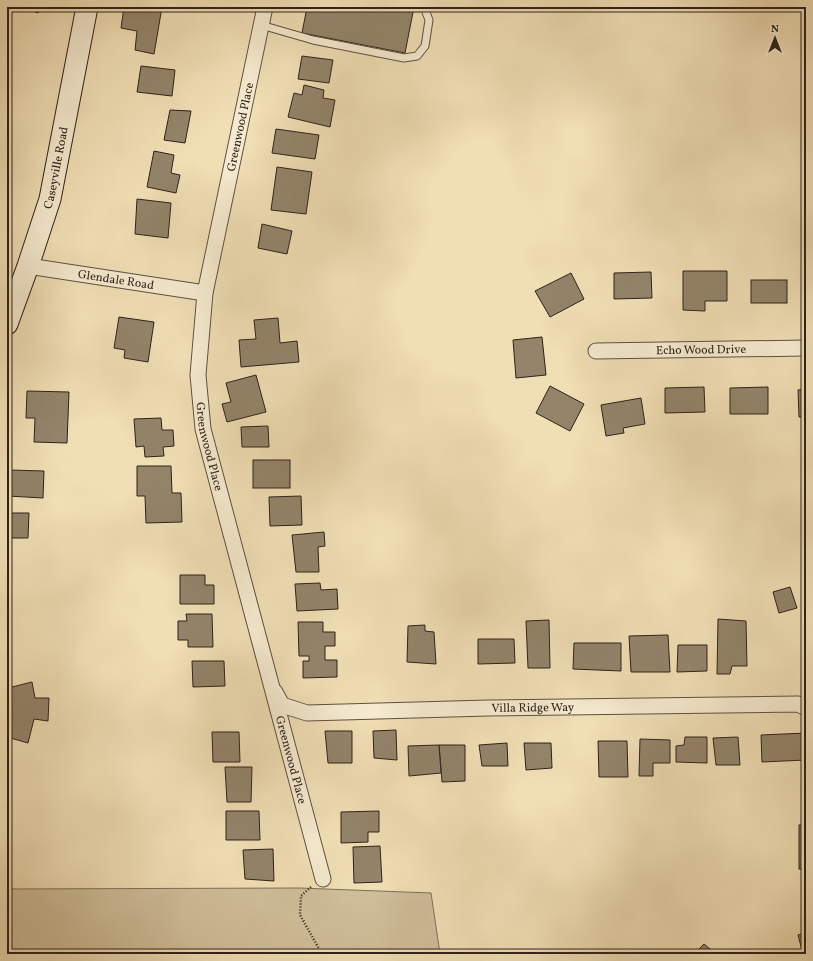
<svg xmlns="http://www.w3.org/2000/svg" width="813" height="961" font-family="Vollkorn,serif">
  <rect width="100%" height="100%" fill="#f0deb5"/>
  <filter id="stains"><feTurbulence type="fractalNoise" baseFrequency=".005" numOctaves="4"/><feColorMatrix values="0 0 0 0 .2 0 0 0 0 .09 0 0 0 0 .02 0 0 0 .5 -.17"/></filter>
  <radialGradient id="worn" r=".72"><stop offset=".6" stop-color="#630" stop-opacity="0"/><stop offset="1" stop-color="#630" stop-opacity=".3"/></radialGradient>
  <path fill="#cfbe9a" stroke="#7f705a" d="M 300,888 L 431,893 L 440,954 L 7,954 L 7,889 Z"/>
  <g fill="#93846a" stroke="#2f2219">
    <path d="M 22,7 L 40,7 L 38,13 Z"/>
    <path d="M 124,7 L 162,7 L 154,54 L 135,50 L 137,31 L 121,28 Z"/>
    <path d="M 307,7 L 414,7 L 405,53 L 302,33 Z"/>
    <path d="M 302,56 L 333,60 L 329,83 L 298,79 Z"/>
    <path d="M 141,66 L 175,70 L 172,96 L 137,92 Z"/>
    <path d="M 304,85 L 324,90 L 323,98 L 335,100 L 330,127 L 288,117 L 294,93 L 302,95 Z"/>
    <path d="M 170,110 L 191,111 L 185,143 L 164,140 Z"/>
    <path d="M 276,129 L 319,135 L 315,159 L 272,153 Z"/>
    <path d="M 154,151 L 174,155 L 171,173 L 180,175 L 176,193 L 147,187 Z"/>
    <path d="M 277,167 L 312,172 L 306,214 L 271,210 Z"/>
    <path d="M 137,199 L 171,203 L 168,238 L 135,234 Z"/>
    <path d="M 262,224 L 292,231 L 287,254 L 258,248 Z"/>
    <path d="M 683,271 L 727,271 L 727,301 L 705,301 L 705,311 L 683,310 Z"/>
    <path d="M 651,272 L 652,298 L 614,299 L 614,273 Z"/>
    <path d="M 571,273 L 584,299 L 550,317 L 535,291 Z"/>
    <rect x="751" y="280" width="36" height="23"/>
    <path d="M 119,317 L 154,322 L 148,362 L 124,358 L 125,350 L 114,348 Z"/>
    <path d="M 278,318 L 280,343 L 297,341 L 299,362 L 241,367 L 239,340 L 256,339 L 254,320 Z"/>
    <path d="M 542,337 L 546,375 L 516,378 L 513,340 Z"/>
    <path d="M 256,375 L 266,412 L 227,422 L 222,404 L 231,402 L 226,383 Z"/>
    <path d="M 550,386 L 584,404 L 570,431 L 536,413 Z"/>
    <path d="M 704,387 L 705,412 L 665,413 L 665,388 Z"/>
    <path d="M 768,387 L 768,414 L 730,414 L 730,388 Z"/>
    <path d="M 806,389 L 806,417 L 799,417 L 798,390 Z"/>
    <path d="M 27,391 L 69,392 L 67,443 L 34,442 L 35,418 L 26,418 Z"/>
    <path d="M 641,398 L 645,424 L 623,428 L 624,433 L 606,436 L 601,405 Z"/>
    <path d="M 161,418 L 162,430 L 173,430 L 174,446 L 163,447 L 164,456 L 145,457 L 144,446 L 136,447 L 134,419 Z"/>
    <path d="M 268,426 L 269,447 L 242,447 L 241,427 Z"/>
    <rect x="253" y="460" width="37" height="28"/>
    <path d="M 137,466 L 171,466 L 172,493 L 181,493 L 182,522 L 146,523 L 145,496 L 137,496 Z"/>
    <path d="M 9,470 L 44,471 L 43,498 L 8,496 Z"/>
    <path d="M 301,496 L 302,525 L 270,526 L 269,497 Z"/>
    <path d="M 7,513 L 29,513 L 28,538 L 7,538 Z"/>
    <path d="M 324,532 L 325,546 L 318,547 L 319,572 L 296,572 L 292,535 Z"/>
    <path d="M 7,548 L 10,549 L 9,577 L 7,577 Z"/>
    <path d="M 180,575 L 205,575 L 205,585 L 214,585 L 214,604 L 180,604 Z"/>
    <path d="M 320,583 L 321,590 L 337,589 L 338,609 L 297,611 L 295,584 Z"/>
    <path d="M 790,587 L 797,608 L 779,613 L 773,592 Z"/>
    <path d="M 186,614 L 212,614 L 213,647 L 188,647 L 188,640 L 178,640 L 178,621 L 187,621 Z"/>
    <path d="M 718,619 L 746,621 L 747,666 L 732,666 L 730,674 L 717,674 Z"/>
    <path d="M 549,620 L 550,668 L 528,668 L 526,621 Z"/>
    <path d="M 298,622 L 323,622 L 323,632 L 335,632 L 335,646 L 325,646 L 325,660 L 337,660 L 337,677 L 303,678 L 303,661 L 309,661 L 309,656 L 299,656 Z"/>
    <path d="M 425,625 L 425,631 L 434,632 L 436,664 L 407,662 L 408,626 Z"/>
    <path d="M 668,635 L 670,672 L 631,672 L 629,636 Z"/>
    <path d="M 478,639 L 514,639 L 515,663 L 478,664 Z"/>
    <path d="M 574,643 L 621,643 L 621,671 L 573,669 Z"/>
    <path d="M 678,645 L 707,645 L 707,671 L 677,672 Z"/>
    <path d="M 192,661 L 224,661 L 225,686 L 193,687 Z"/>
    <path d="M 32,682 L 35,698 L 49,698 L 48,721 L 34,719 L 28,743 L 7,737 L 7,728 L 11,716 L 8,688 Z"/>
    <path d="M 396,730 L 397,760 L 374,758 L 373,731 Z"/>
    <path d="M 325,731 L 352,731 L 352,763 L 328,763 Z"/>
    <path d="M 212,732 L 239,732 L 240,762 L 213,762 Z"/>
    <path d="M 806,733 L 806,760 L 762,762 L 761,735 Z"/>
    <path d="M 685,737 L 707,737 L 707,763 L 676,762 L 676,746 L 684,745 Z"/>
    <path d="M 738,737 L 740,765 L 716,765 L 713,738 Z"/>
    <path d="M 640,739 L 670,740 L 670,763 L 653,763 L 653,776 L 639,776 Z"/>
    <path d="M 598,741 L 627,741 L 628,777 L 599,777 Z"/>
    <path d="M 507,743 L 508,766 L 482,766 L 479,745 Z"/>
    <path d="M 524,743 L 551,743 L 552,768 L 526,770 Z"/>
    <path d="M 439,745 L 465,745 L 465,781 L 442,782 Z"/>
    <path d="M 439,745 L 441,773 L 409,776 L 408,746 Z"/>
    <path d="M 225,767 L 252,767 L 251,802 L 227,802 Z"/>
    <path d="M 226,811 L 259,811 L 260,840 L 226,840 Z"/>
    <path d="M 379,811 L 379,832 L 368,832 L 368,842 L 341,843 L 341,812 Z"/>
    <rect x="799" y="825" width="7" height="44"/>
    <path d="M 380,846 L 382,882 L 354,883 L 353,847 Z"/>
    <path d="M 273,849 L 274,881 L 245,879 L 243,850 Z"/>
    <path d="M 806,932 L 806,954 L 803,954 L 798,935 Z"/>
    <path d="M 704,944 L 716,954 L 694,954 Z"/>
  </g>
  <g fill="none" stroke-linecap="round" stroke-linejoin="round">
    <g stroke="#5f5140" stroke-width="9">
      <path id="lane" d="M 261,25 L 313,40 L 404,58 L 417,56 L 425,46 L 429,20 L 424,7"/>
    </g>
    <g stroke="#5f5140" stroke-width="17">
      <g id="street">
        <path id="s1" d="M 265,7 L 205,293 L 198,375 L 203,429 L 323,879"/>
        <path id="s2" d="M 28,266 L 205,293"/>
        <path id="s3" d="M 596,351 L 806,348"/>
        <path id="s4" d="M 275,692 L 282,705 L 307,713 L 488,708 L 798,704 L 806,708"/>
      </g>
    </g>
    <g stroke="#2f2219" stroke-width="23">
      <g id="secondary">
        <path id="s5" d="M 7,324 L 28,266 L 50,199 L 87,7"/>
      </g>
    </g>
    <path stroke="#2f2219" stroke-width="2.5" stroke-dasharray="1 2" stroke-linecap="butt" d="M 311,887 L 301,896 L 300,915 L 322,954"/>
    <use href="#lane" stroke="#f5eacf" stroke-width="7"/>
    <use href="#street" stroke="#f5eacf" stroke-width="15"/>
    <use href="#secondary" stroke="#f5eacf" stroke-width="21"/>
  </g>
  <g text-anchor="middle" stroke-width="4" stroke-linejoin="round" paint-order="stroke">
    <g font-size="12" fill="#2f2219" stroke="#f5eacf">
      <text transform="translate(240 127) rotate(-78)" y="4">Greenwood Place</text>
      <text dy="4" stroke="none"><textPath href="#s5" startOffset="164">Caseyville Road</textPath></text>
      <text dy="4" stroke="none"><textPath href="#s2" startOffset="89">Glendale Road</textPath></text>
      <text dy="4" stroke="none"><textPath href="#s3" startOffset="105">Echo Wood Drive</textPath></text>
      <text dy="4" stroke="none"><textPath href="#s1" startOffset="447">Greenwood Place</textPath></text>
      <text dy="4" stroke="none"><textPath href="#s4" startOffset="267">Villa Ridge Way</textPath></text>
      <text dy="4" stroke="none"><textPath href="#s1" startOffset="771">Greenwood Place</textPath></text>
    </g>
  </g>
  <rect width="813" height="961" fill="none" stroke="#f0deb5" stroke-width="24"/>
  <rect x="8" y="8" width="797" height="945" fill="none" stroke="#2f2219" stroke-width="2"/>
  <rect x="12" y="12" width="789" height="937" fill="none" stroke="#2f2219"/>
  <g transform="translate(775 38)" stroke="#f5eacf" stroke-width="3" paint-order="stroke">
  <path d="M0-3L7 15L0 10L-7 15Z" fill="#2f2219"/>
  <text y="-6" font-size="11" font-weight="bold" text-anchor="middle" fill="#2f2219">N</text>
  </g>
  <rect width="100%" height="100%" filter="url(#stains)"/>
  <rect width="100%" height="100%" fill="url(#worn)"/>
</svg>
